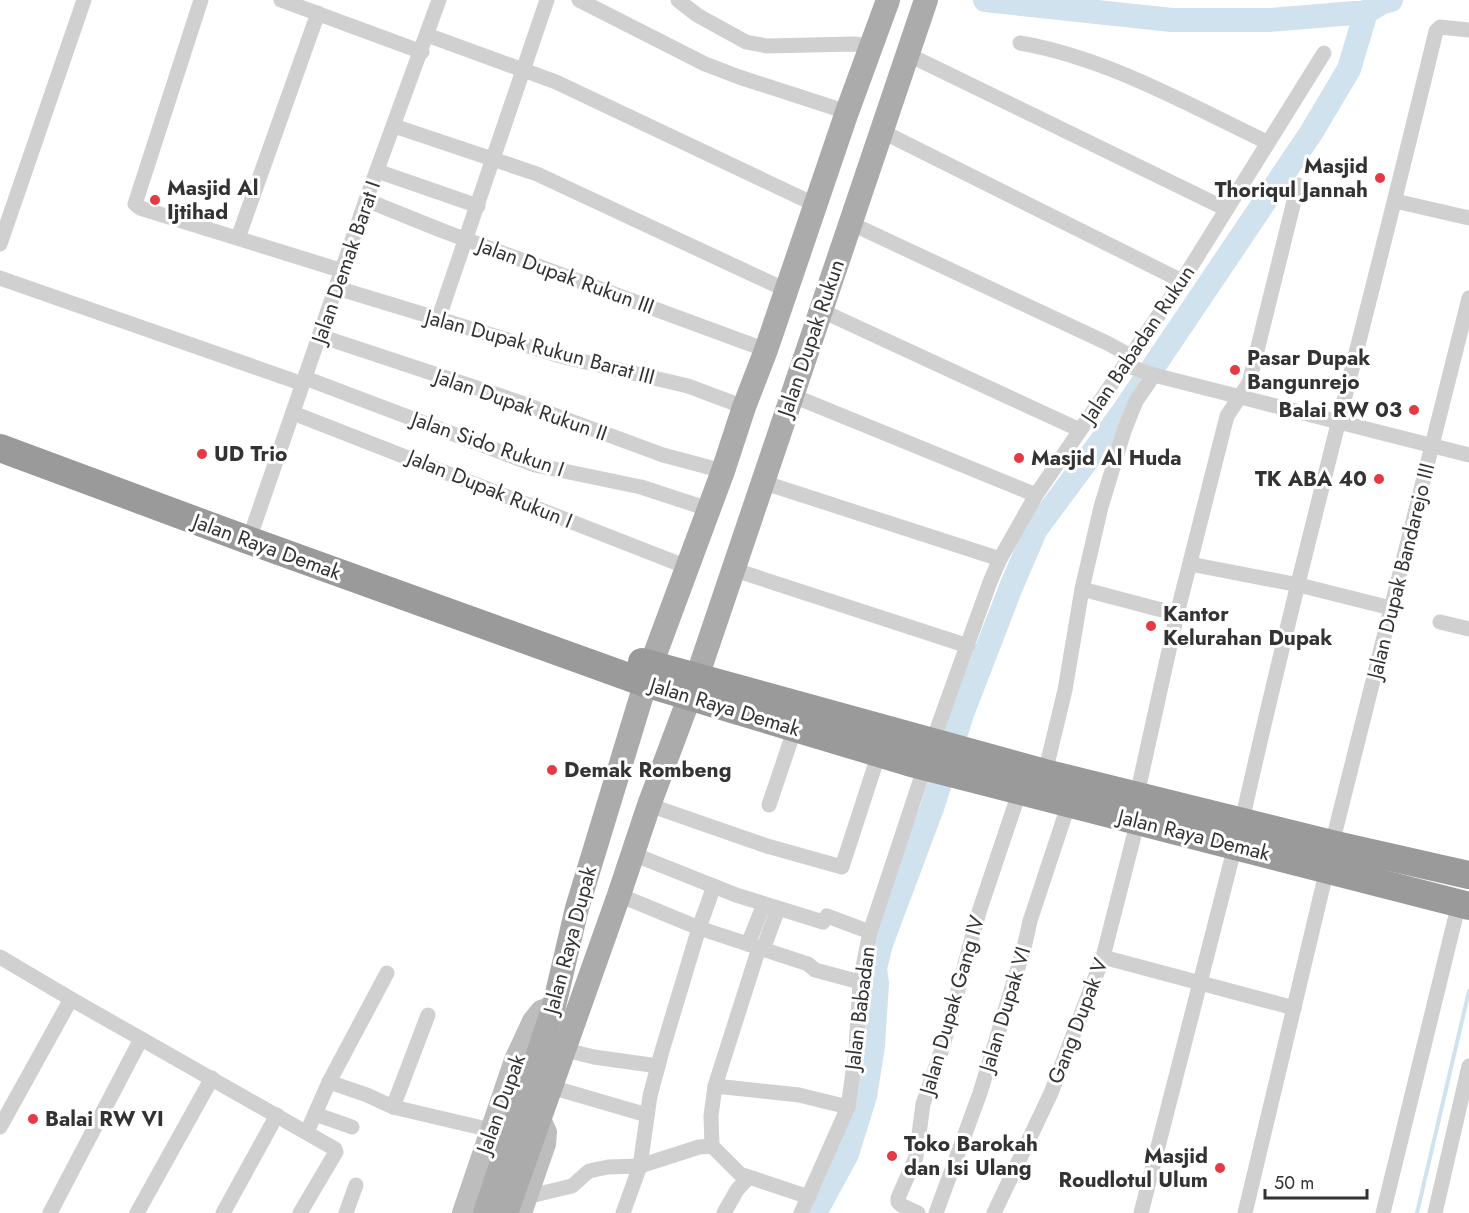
<svg xmlns="http://www.w3.org/2000/svg" width="1469" height="1213" font-family="Jost,sans-serif">
  <rect width="100%" height="100%" fill="#fff"/>
  <g fill="none" stroke-linecap="round" stroke-linejoin="round">
    <path stroke="#cfe2ee" stroke-width="4" d="M 1417,1213 L 1469,991"/>
    <g stroke="#cfe2ee" stroke-width="24">
      <path d="M 985,0 L 1172,20 L 1269,20 L 1366,12 L 1383,2 L 1391,0"/>
      <path d="M 815,1213 L 847,1154 L 865,1096 L 873,1046 L 877,983 L 875,968 L 881,944 L 932,808 L 962,714 L 1011,587 L 1036,529 L 1123,412 L 1311,133 L 1349,69 L 1366,12"/>
    </g>
    <g stroke="#d0d0d0" stroke-width="15">
      <path d="M 201,0 L 135,204 L 140,208 L 343,271"/>
      <path d="M 281,0 L 422,52"/>
      <path d="M 579,0 L 705,64 L 739,77 L 847,112"/>
      <path d="M 678,0 L 697,15 L 746,42 L 767,46 L 854,44 L 871,46"/>
      <path d="M 427,35 L 556,82 L 816,205"/>
      <path d="M 1020,43 C 1107,58 1187,104 1267,142"/>
      <path d="M 907,54 L 1226,209"/>
      <path d="M 394,126 L 537,174 L 786,290"/>
      <path d="M 881,131 L 1182,281"/>
      <path d="M 377,171 L 478,206"/>
      <path d="M 366,200 L 443,231 L 766,350"/>
      <path d="M 1395,201 L 1469,218"/>
      <path d="M 850,223 L 1107,343 L 1131,356"/>
      <path d="M 238,238 L 318,13"/>
      <path d="M 0,244 L 84,0"/>
      <path d="M 0,278 L 303,384"/>
      <path d="M 337,288 L 564,357 L 688,386 L 744,407"/>
      <path d="M 820,310 L 1080,430"/>
      <path d="M 438,320 L 547,0"/>
      <path d="M 320,336 L 519,402 L 663,455 L 723,471"/>
      <path d="M 1125,365 L 1154,375 L 1469,455"/>
      <path d="M 305,378 L 535,465 L 641,487 L 708,509"/>
      <path d="M 791,395 L 1036,495"/>
      <path d="M 293,413 L 687,567"/>
      <path d="M 762,482 L 1000,559"/>
      <path d="M 254,525 L 366,200 L 439,0"/>
      <path d="M 1190,564 L 1299,585 L 1391,608"/>
      <path d="M 732,569 L 968,646"/>
      <path d="M 1082,589 L 1177,614"/>
      <path d="M 1440,622 L 1469,629"/>
      <path d="M 932,743 L 990,582 L 1000,559 L 1036,495 L 1182,281 L 1324,53"/>
      <path d="M 1045,773 L 1065,690 L 1082,589 L 1101,507 L 1124,431 L 1136,401 L 1154,375"/>
      <path d="M 1137,795 L 1177,614 L 1227,416 L 1249,383 L 1298,185"/>
      <path d="M 649,805 L 767,846 L 842,867 L 879,753"/>
      <path d="M 769,805 L 795,728"/>
      <path d="M 1242,821 C 1301,557 1373,295 1436,31 L 1440,27 L 1469,30"/>
      <path d="M 1332,844 L 1469,298"/>
      <path d="M 633,854 L 736,895 L 823,922 L 827,916 L 870,932"/>
      <path d="M 619,895 L 699,928 L 808,964 L 815,970 L 860,982"/>
      <path d="M 748,944 L 764,904"/>
      <path d="M 763,949 L 778,909"/>
      <path d="M 0,957 L 71,999 L 335,1149 L 336,1152 L 300,1213"/>
      <path d="M 1103,957 L 1294,1008"/>
      <path d="M 565,1050 L 594,1057 L 658,1066"/>
      <path d="M 329,1082 L 367,1095 L 393,1107 L 491,1130"/>
      <path d="M 715,1086 L 759,948"/>
      <path d="M 551,1087 L 647,1115"/>
      <path d="M 393,1107 L 428,1015"/>
      <path d="M 315,1114 L 352,1127"/>
      <path d="M 0,1127 L 71,999"/>
      <path d="M 307,1132 L 329,1082 L 387,973"/>
      <path d="M 712,1146 L 711,1116 L 715,1086 L 799,1095 L 848,1107"/>
      <path d="M 526,1197 L 572,1186 L 589,1171 L 608,1167 L 640,1166 L 699,1147 L 712,1146 L 740,1174 L 809,1197"/>
      <path d="M 50,1213 L 141,1039"/>
      <path d="M 137,1213 L 212,1078"/>
      <path d="M 223,1213 L 277,1115"/>
      <path d="M 346,1213 L 356,1185"/>
      <path d="M 623,1213 L 640,1166 L 650,1096 L 662,1051 L 699,928 L 714,886"/>
      <path d="M 724,1213 L 737,1190 L 748,1178"/>
      <path d="M 801,1213 L 848,1107 L 856,1051 L 860,982 L 870,932 L 925,766"/>
      <path d="M 918,1213 L 901,1205 L 898,1202 L 898,1198 L 916,1157 L 923,1104 L 943,1046 L 979,912 L 1020,790"/>
      <path d="M 936,1213 L 980,1093 L 1024,948 L 1030,921 L 1069,803"/>
      <path d="M 994,1213 L 1051,1093 L 1103,957 L 1138,820"/>
      <path d="M 1141,1213 L 1235,846"/>
      <path d="M 1245,1213 L 1327,869"/>
      <path d="M 1383,1213 L 1459,903"/>
      <path d="M 1435,1213 L 1469,1066"/>
    </g>
    <g stroke="#bdbdbd" stroke-width="22">
      <path d="M 463,1213 L 515,1060 L 533,1021 L 541,1011 L 554,1006"/>
      <path d="M 521,1213 L 545,1144 L 546,1132 L 540,1119"/>
    </g>
    <g stroke="#ababab" stroke-width="24">
      <path d="M 485,1213 L 554,1006 L 577,908 L 651,665 L 723,471 L 744,407 L 766,350 L 847,112 L 888,0"/>
      <path d="M 506,1213 L 619,895 L 649,805 L 697,677 L 926,0"/>
    </g>
    <g stroke="#9a9a9a" stroke-width="28">
      <path d="M 0,448 L 248,540 L 645,683 L 915,764 L 1469,906"/>
      <path d="M 642,662 L 1045,773 L 1332,844 L 1469,875"/>
    </g>
  </g>
  <g fill="#e63946" stroke="#fff" stroke-width="2">
    <circle cx="1380" cy="178" r="6"/>
    <circle cx="155" cy="200" r="6"/>
    <circle cx="1235" cy="370" r="6"/>
    <circle cx="1414" cy="410" r="6"/>
    <circle cx="202" cy="454" r="6"/>
    <circle cx="1019" cy="458" r="6"/>
    <circle cx="1379" cy="479" r="6"/>
    <circle cx="1151" cy="626" r="6"/>
    <circle cx="552" cy="770" r="6"/>
    <circle cx="33" cy="1119" r="6"/>
    <circle cx="892" cy="1156" r="6"/>
    <circle cx="1220" cy="1168" r="6"/>
  </g>
  <g text-anchor="middle" stroke-width="6" stroke-linejoin="round" paint-order="stroke">
    <g font-size="21" font-weight="bold" fill="#333" stroke="#fff" text-anchor="start">
      <text x="1368" y="173" text-anchor="end">Masjid<tspan x="1368" dy="24">Thoriqul Jannah</tspan></text>
      <text x="167" y="195">Masjid Al<tspan x="167" dy="24">Ijtihad</tspan></text>
      <text x="1247" y="365">Pasar Dupak<tspan x="1247" dy="24">Bangunrejo</tspan></text>
      <text x="1402" y="417" text-anchor="end">Balai RW 03</text>
      <text x="214" y="461">UD Trio</text>
      <text x="1031" y="465">Masjid Al Huda</text>
      <text x="1367" y="486" text-anchor="end">TK ABA 40</text>
      <text x="1163" y="621">Kantor<tspan x="1163" dy="24">Kelurahan Dupak</tspan></text>
      <text x="564" y="777">Demak Rombeng</text>
      <text x="45" y="1126">Balai RW VI</text>
      <text x="904" y="1151">Toko Barokah<tspan x="904" dy="24">dan Isi Ulang</tspan></text>
      <text x="1208" y="1163" text-anchor="end">Masjid<tspan x="1208" dy="24">Roudlotul Ulum</tspan></text>
    </g>
    <g font-size="21" fill="#333" stroke="#fff">
      <text transform="translate(346 262) rotate(-71)" y="7">Jalan Demak Barat I</text>
      <text transform="translate(566 276) rotate(20)" y="7">Jalan Dupak Rukun III</text>
      <text transform="translate(811 338) rotate(-71)" y="7">Jalan Dupak Rukun</text>
      <text transform="translate(1138 344) rotate(-56)" y="7">Jalan Babadan Rukun</text>
      <text transform="translate(540 347) rotate(15)" y="7">Jalan Dupak Rukun Barat III</text>
      <text transform="translate(521 405) rotate(19)" y="7">Jalan Dupak Rukun II</text>
      <text transform="translate(488 444) rotate(19)" y="7">Jalan Sido Rukun I</text>
      <text transform="translate(490 489) rotate(22)" y="7">Jalan Dupak Rukun I</text>
      <text transform="translate(267 547) rotate(20)" y="7">Jalan Raya Demak</text>
      <text transform="translate(1401 571) rotate(-76)" y="7">Jalan Dupak Bandarejo III</text>
      <text transform="translate(725 707) rotate(17)" y="7">Jalan Raya Demak</text>
      <text transform="translate(1194 835) rotate(14)" y="7">Jalan Raya Demak</text>
      <text transform="translate(570 940) rotate(-75)" y="7">Jalan Raya Dupak</text>
      <text transform="translate(952 1005) rotate(-74)" y="7">Jalan Dupak Gang IV</text>
      <text transform="translate(860 1008) rotate(-83)" y="7">Jalan Babadan</text>
      <text transform="translate(1005 1009) rotate(-73)" y="7">Jalan Dupak VI</text>
      <text transform="translate(1078 1021) rotate(-69)" y="7">Gang Dupak V</text>
      <text transform="translate(501 1104) rotate(-70)" y="7">Jalan Dupak</text>
    </g>
  </g>
  <path d="M1265 1189v9h102v-9" fill="none" stroke="#333333" stroke-width="3"/>
  <text x="1274" y="1189" font-size="18" fill="#333333" stroke="#ffffff" stroke-width="4.5" paint-order="stroke">50 m</text>
</svg>
